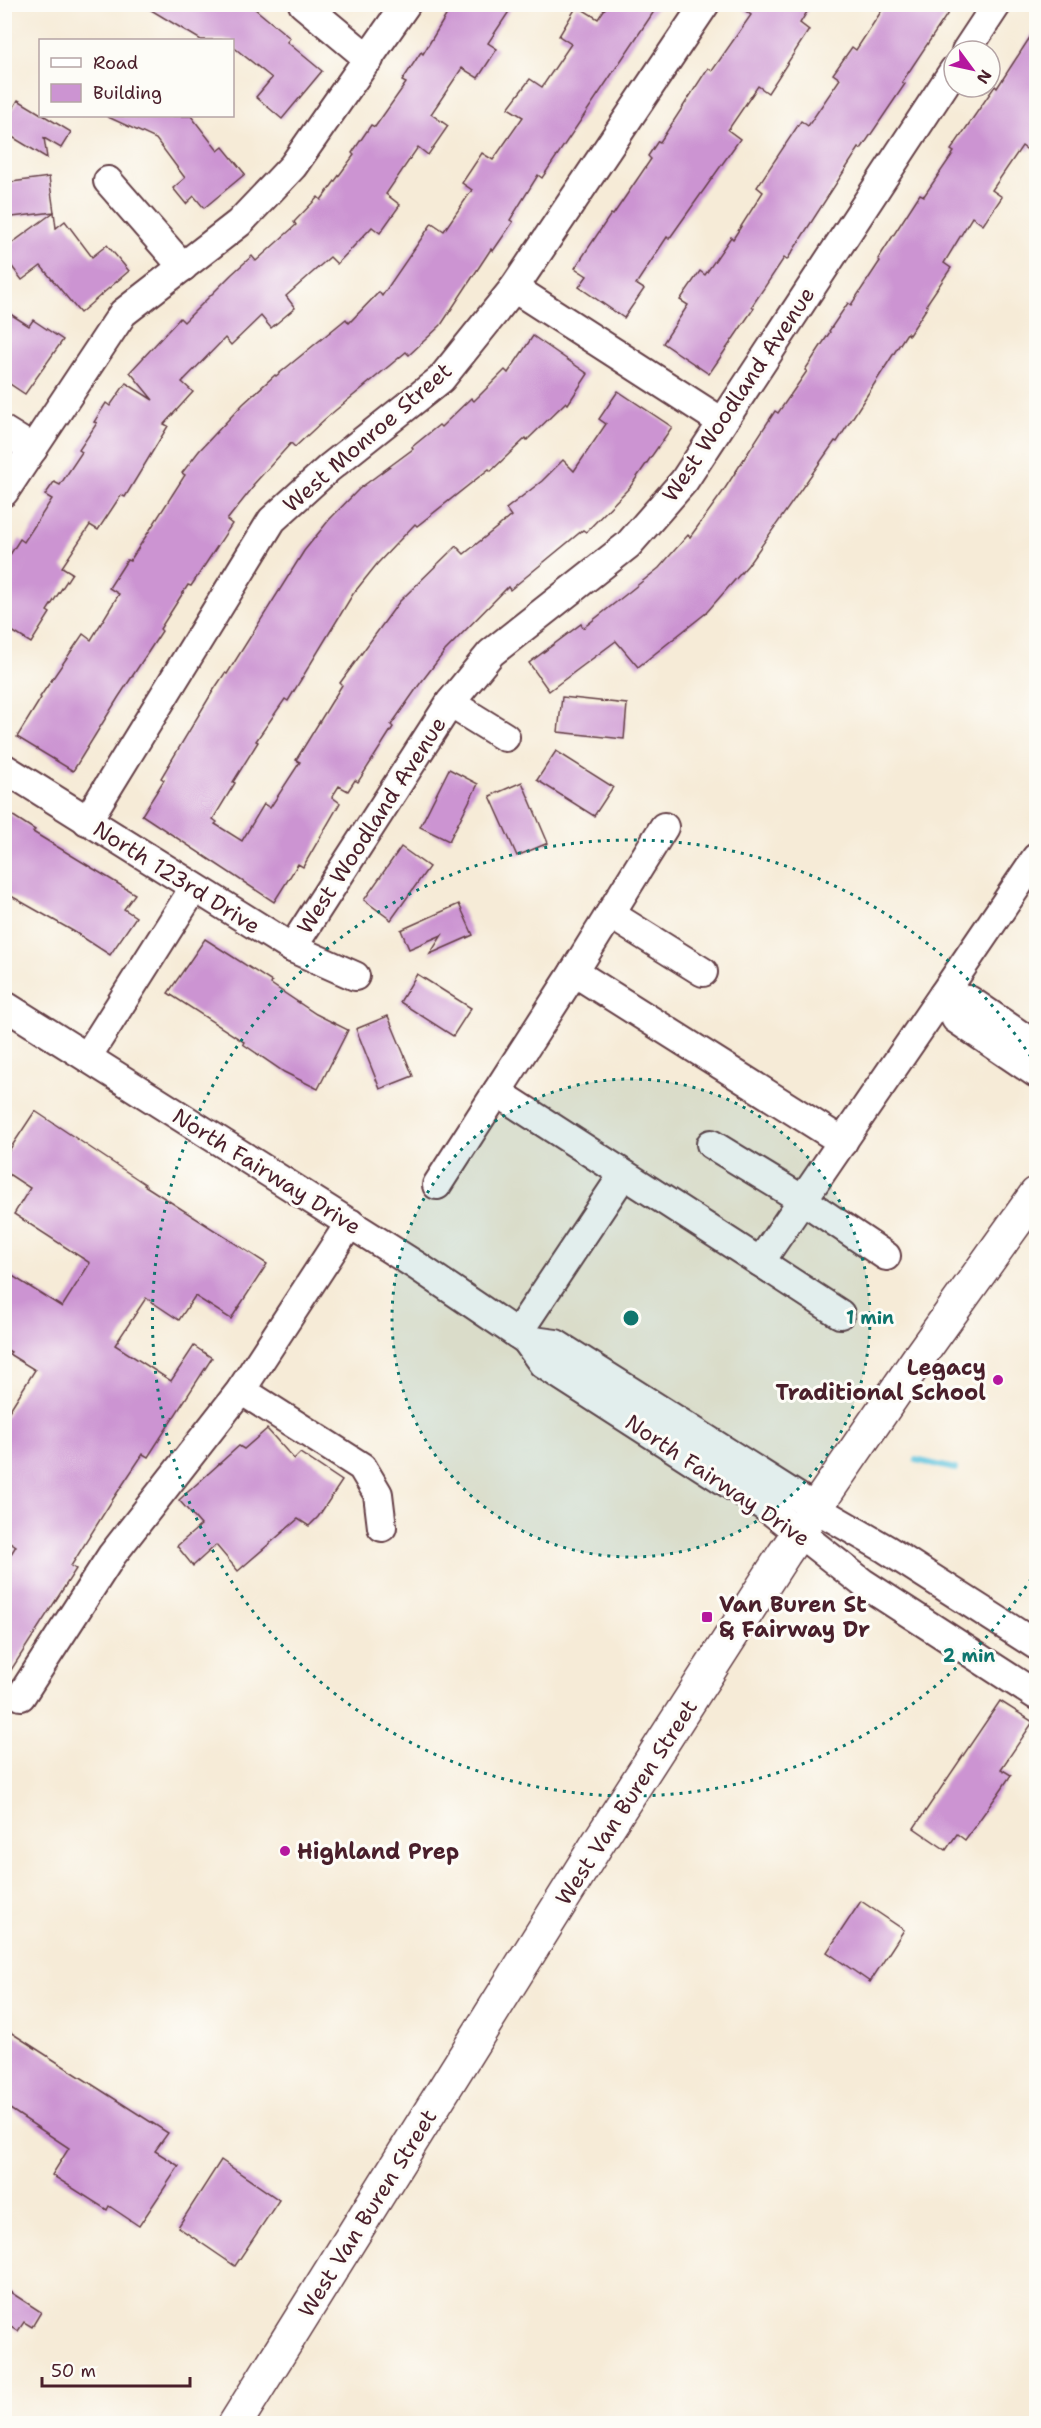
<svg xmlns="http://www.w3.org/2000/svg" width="1041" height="2428" font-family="'Shantell Sans',sans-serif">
  <rect width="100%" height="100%" fill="#fdfcf7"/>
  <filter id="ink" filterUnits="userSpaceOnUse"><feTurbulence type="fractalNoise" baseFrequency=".0167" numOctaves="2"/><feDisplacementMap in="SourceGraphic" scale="12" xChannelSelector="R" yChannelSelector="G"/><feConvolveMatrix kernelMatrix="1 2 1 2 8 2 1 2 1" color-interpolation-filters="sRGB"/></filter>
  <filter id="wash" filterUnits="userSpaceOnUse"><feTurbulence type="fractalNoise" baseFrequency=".008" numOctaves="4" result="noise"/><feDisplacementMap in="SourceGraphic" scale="24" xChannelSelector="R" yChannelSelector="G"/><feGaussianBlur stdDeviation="1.35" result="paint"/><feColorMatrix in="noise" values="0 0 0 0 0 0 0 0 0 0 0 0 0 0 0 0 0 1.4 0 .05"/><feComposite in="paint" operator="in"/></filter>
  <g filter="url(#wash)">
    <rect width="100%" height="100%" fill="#f6ebd7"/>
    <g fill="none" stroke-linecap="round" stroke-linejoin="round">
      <path stroke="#60c4de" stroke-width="6" d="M 916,1460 L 955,1469"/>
    </g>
    <g id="blocks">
      <g fill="#cc94d2">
        <path d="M 141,4 L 249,4 L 290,38 L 287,42 L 322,71 L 282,119 L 256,97 L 272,78 L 232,46 L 232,40 L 201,40 Z"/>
        <path d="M 453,4 L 514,4 L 488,43 L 497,49 L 478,78 L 462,68 L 431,114 L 448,126 L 428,155 L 418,147 L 386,194 L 400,205 L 380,233 L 372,227 L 337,264 L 330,257 L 286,296 L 295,308 L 271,328 L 261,316 L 231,345 L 225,338 L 182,382 L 193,392 L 164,424 L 168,426 L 125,497 L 121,495 L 98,530 L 90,525 L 62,567 L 72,573 L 47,611 L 50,613 L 31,643 L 4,626 L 4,564 L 20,539 L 24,542 L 52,499 L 45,495 L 54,482 L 60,485 L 82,452 L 79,450 L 97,423 L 94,422 L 106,403 L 110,406 L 126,383 L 153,400 L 130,372 L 180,318 L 184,322 L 232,274 L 252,256 L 256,261 L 296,225 L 294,222 L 318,197 L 321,200 L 354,155 L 352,153 L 371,125 L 375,127 L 406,83 L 402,81 L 421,52 L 423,54 Z"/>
        <path d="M 608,4 L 659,4 L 542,178 L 538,175 L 510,220 L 513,222 L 493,251 L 491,249 L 441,325 L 409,355 L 406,352 L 325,419 L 295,447 L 291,443 L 253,485 L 254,486 L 227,520 L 232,524 L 191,586 L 188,585 L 160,629 L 162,631 L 118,698 L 73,771 L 17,737 L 41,698 L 40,697 L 83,634 L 91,640 L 119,594 L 109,588 L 127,560 L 130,561 L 185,475 L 182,473 L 199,451 L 243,404 L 275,375 L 276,376 L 346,319 L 349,323 L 379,292 L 382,296 L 432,223 L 444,231 L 472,190 L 462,183 L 482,153 L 493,160 L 523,117 L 508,108 L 530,79 L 542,87 L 571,44 L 559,36 L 577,6 L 598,19 Z"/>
        <path d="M 736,4 L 812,4 L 800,23 L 809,30 L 768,93 L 758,86 L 728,130 L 740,139 L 669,239 L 667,237 L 636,284 L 644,289 L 624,318 L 579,287 L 587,276 L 575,268 L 611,214 L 613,215 L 651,159 L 648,156 L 658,141 L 660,142 L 708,68 L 712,71 L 751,15 Z"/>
        <path d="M 886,4 L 954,4 L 902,82 L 905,84 L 861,149 L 859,148 L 787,260 L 784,258 L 752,306 L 754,308 L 709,374 L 663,343 L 688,305 L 680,300 L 700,271 L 705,275 L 731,237 L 733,239 L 763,192 L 757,187 L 801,121 L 808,126 L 840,79 L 833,74 L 852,47 L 856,50 Z"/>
        <path d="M 1036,28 L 1036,141 L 1029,151 L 1022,146 L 992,190 L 1002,197 L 983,225 L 972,217 L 944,263 L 951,268 L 926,305 L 928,306 L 909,335 L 907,333 L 837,442 L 835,441 L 748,565 L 706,613 L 638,667 L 616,641 L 549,691 L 529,663 L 581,624 L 583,628 L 624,596 L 659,568 L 688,535 L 690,537 L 722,493 L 775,411 L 778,413 L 807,371 L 805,370 L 830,332 L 829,331 L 848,303 L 851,305 L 880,261 L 878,259 L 920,194 L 924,196 L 954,152 L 951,150 L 995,86 L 997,88 Z"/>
        <path d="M 18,100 L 71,132 L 61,148 L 44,138 L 47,158 L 4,132 L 4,124 Z"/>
        <path d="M 106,116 L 191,116 L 218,151 L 223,147 L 245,174 L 204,208 L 194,196 L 186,204 L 173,188 L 185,178 L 156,139 Z"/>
        <path d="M 49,177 L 54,212 L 4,218 L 4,183 Z"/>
        <path d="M 54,212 L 56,228 L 65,221 L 92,257 L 107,245 L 129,271 L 80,313 L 41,266 L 22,280 L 4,256 L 4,249 Z"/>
        <path d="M 4,310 L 29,326 L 33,320 L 63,340 L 25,394 L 4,380 Z"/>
        <path d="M 533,336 L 588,374 L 568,404 L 566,402 L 527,440 L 526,438 L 491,471 L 489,469 L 417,526 L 415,524 L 377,564 L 353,594 L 288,701 L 285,699 L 256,741 L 258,742 L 233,782 L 235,783 L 213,819 L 217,822 L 215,824 L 242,841 L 264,804 L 270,808 L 300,762 L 296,760 L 342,685 L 340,683 L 399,602 L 456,546 L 464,554 L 511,516 L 506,509 L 542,481 L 563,460 L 574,471 L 606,424 L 599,419 L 618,391 L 672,427 L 630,487 L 586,532 L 583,530 L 510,590 L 508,587 L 445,651 L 419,685 L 391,725 L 393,727 L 358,782 L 355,780 L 348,791 L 339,786 L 332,797 L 340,803 L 303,867 L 298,864 L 274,902 L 142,815 L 164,780 L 161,778 L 213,691 L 225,673 L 227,674 L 304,551 L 329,520 L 359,489 L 413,449 L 412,447 L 439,425 L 441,427 L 471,398 L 474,401 L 505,370 L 508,373 Z"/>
        <path d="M 562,697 L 627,704 L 624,739 L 558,732 Z"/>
        <path d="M 556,751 L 613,787 L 594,816 L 537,780 Z"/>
        <path d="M 449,769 L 478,784 L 449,841 L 420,827 Z"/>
        <path d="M 522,782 L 548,843 L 517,856 L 490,796 Z"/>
        <path d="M 4,810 L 35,830 L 33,832 L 135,894 L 124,909 L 136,917 L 110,955 L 73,931 L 4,892 Z"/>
        <path d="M 401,847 L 429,867 L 391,920 L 364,900 Z"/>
        <path d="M 459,904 L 473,935 L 430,954 L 442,935 L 409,949 L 401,930 Z"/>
        <path d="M 205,939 L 272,982 L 271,984 L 316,1014 L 348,1030 L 318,1089 L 284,1072 L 243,1044 L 244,1042 L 168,993 Z"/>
        <path d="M 417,974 L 471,1008 L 453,1036 L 400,1002 Z"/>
        <path d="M 388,1016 L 413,1076 L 380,1089 L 356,1029 Z"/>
        <path d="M 35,1111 L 145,1184 L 144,1185 L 267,1264 L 231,1319 L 195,1296 L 179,1320 L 146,1298 L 115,1345 L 171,1381 L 194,1346 L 212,1358 L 148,1457 L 143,1454 L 113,1499 L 71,1566 L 76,1569 L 4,1681 L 4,1565 L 16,1546 L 4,1538 L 4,1419 L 35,1370 L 9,1354 L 11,1352 L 4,1348 L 4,1284 L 11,1275 L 62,1307 L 90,1263 L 14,1214 L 30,1188 L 4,1171 L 4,1158 Z"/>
        <path d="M 267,1429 L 294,1459 L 300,1453 L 342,1481 L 318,1517 L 309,1526 L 298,1519 L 238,1571 L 216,1545 L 193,1566 L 177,1546 L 201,1525 L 179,1500 L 239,1446 L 244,1449 Z"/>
        <path d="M 1000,1701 L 1033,1722 L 1001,1769 L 1011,1775 L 998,1794 L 965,1840 L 957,1834 L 946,1850 L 914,1828 Z"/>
        <path d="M 861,1901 L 904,1930 L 870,1982 L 827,1952 Z"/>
        <path d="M 10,2032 L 168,2133 L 155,2151 L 179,2166 L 139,2226 L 109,2206 L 107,2210 L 52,2175 L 69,2148 L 4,2105 L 4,2041 Z"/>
        <path d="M 221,2160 L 279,2200 L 235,2266 L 178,2227 Z"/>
        <path d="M 4,2288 L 41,2312 L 32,2327 L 24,2322 L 18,2331 L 4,2322 Z"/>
      </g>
    </g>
  </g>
  <g filter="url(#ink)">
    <use href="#blocks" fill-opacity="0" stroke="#643e45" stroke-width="1.5"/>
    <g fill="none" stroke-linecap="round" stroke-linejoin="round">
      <g stroke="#643e45" stroke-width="32">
        <g id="minor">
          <path d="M 303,4 L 369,59"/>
          <path d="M 966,51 L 997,4"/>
          <path d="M 108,181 L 183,267"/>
          <path d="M 514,288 L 722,422"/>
          <path d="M 4,431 L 33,449"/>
          <path d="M 4,492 L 123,313 L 239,223 L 293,166 L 406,4"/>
          <path d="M 450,703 L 505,737"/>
          <path d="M 4,768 L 292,948 L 355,976"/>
          <path d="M 87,821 L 272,520 L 329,468 L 441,379 L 514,288 L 705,4"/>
          <path d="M 664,827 L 574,972 L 843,1142"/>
          <path d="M 610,914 L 703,972"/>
          <path d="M 292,948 L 450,703 L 491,653 L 628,545 L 684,481 L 954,70"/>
          <path d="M 954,1002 L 943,995 L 1036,858"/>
          <path d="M 4,1005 L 417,1266 L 526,1340 L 543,1364 L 770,1510 L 863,1583 L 1036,1695"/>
          <path d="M 1036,1046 L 969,1000 L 954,1002 L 956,1019 L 1036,1073"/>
          <path d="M 87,1057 L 194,888"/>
          <path d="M 497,1092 L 760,1262"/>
          <path d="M 711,1144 L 803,1200 L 886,1256"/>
          <path d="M 437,1185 L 574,972"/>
          <path d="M 840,1314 L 760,1262 L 943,995"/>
          <path d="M 517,1334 L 623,1175"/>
          <path d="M 526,1340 L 556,1344 L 815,1508 L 886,1549 L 1036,1645"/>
          <path d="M 241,1390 L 362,1467 L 378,1494 L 382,1527"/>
          <path d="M 21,1696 L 112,1555 L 241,1390 L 350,1223"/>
        </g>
      </g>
      <g stroke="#643e45" stroke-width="36">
        <path id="major" d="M 235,2424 L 596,1846 L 784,1554 L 920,1356 L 1036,1194"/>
      </g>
      <use href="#minor" stroke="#fff" stroke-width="28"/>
      <use href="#major" stroke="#fff" stroke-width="33"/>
    </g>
  </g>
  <circle cx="631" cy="1318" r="239" fill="#0f766e" fill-opacity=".12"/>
  <g fill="none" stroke="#0f766e" stroke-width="3" stroke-dasharray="3 6">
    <circle cx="631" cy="1318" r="239"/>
    <path d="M1036 1571A478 478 0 1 1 1036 1065"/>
  </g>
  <g fill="#b5179e" stroke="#fdfcf7" stroke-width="2">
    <circle cx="998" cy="1380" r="6"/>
    <rect x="701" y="1611" width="12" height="12" rx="3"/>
    <circle cx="285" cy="1851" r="6"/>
  </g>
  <g text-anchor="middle" stroke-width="6" stroke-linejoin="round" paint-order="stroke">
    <g font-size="22" fill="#4a1f2b" stroke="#fdfcf7">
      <text transform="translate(738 394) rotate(-56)" y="8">West Woodland Avenue</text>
      <text transform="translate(367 437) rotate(-41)" y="8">West Monroe Street</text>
      <text transform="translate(371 825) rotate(-57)" y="8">West Woodland Avenue</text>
      <text transform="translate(177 877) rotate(32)" y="8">North 123rd Drive</text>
      <text transform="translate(267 1171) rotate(32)" y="8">North Fairway Drive</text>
      <text transform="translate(718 1480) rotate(34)" y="8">North Fairway Drive</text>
      <text transform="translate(626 1802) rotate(-57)" y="8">West Van Buren Street</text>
      <text transform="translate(367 2213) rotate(-58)" y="8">West Van Buren Street</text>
    </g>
    <g font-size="22" font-weight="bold" fill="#4a1f2b" stroke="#fdfcf7" text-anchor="start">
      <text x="986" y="1375" text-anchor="end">Legacy<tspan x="986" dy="25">Traditional School</tspan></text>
      <text x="719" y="1612">Van Buren St<tspan x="719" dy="25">&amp; Fairway Dr</tspan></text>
      <text x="297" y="1859">Highland Prep</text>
    </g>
  </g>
  <circle cx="631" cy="1318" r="9" fill="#0f766e" stroke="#fdfcf7" stroke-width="3"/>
  <g font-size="18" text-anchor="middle" font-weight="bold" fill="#0f766e" stroke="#fdfcf7" stroke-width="6" stroke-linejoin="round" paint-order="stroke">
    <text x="870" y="1324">1 min</text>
    <text x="969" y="1662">2 min</text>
  </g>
  <rect width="1041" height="2428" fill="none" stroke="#fdfcf7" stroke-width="24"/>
  <rect x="39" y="39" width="195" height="78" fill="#fdfcf7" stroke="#b5a4a5" stroke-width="1.5"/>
  <rect x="51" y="58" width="30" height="9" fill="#ffffff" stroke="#b5a4a5" stroke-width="1.5"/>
  <text x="93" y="69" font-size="18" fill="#4a1f2b">Road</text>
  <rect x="51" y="84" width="30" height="18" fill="#cc94d2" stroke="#b5a4a5" stroke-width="1.5"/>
  <text x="93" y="99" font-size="18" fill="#4a1f2b">Building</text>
  <g transform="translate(972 69) rotate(123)"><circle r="28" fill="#fdfcf7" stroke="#b5a4a5" stroke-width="1.5"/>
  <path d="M0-4.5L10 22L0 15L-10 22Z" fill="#b5179e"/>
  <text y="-9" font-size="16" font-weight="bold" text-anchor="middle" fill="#4a1f2b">N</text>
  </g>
  <path d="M42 2377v9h148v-9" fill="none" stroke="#4a1f2b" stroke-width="3"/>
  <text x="51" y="2377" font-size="18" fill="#4a1f2b" stroke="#fdfcf7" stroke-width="4.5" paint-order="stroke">50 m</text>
</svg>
